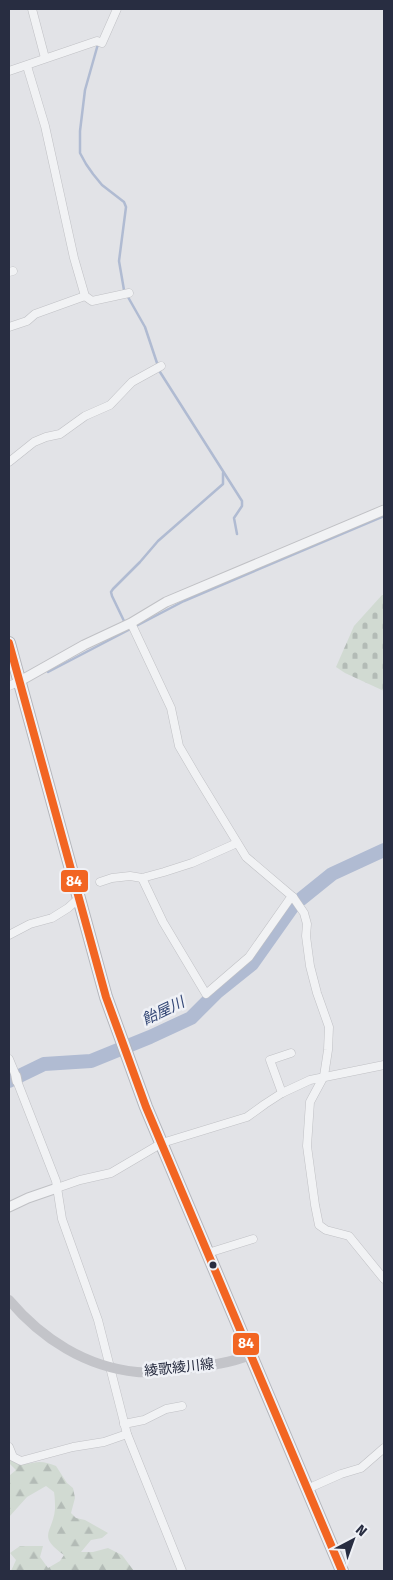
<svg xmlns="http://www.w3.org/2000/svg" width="393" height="1580" font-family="'Fira Sans','Noto Sans JP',sans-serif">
  <defs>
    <pattern id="forest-firs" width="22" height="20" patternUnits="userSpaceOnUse" patternTransform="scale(1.25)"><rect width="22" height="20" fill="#d1dad2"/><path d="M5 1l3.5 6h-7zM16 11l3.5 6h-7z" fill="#b3bbb6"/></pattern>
    <pattern id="cemetery-stones" width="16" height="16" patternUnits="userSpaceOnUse" patternTransform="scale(1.25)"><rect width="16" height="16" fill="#d1dad2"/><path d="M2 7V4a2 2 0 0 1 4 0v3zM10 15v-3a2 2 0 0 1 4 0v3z" fill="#b3bbb6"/></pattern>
  </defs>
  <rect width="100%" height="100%" fill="#e2e3e7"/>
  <path fill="url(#forest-firs)" d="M 9,1455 C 18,1469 26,1463 39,1462 C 45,1462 51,1464 56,1466 L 67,1483 L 73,1488 L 75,1498 L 71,1513 L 76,1518 L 85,1520 L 108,1533 L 102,1538 L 91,1540 L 81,1552 L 93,1552 L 108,1548 L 122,1555 L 134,1571 L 11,1571 L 16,1560 L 10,1553 L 20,1546 L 43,1546 L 40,1557 L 48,1568 L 60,1561 L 64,1555 C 36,1535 53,1533 55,1509 C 55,1504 55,1498 54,1492 L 46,1486 L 27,1497 L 9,1517 L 9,1476 L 16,1470 L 9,1463 Z"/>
  <path fill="url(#cemetery-stones)" d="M 382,595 L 384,595 L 384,691 L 345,673 L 336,667 L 354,626 Z"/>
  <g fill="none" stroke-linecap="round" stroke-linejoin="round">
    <g stroke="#b0bbd2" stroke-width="2.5">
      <path d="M 98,44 L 85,90 L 80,131 L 80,153 L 86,164 L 93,174 L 102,185 L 124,202 L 126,207 L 119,261 L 124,290 L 145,327 L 160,372 L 242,501 L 242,506 L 234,518 L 237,534"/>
      <path d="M 124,621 L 112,596 L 111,592 L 113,589 L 140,562 L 158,541 L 223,484 L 223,473"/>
      <path d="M 48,672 L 184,601 L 384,516"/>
    </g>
    <g stroke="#b0bbd2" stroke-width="14">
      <path d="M 301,899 L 332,874 L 384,850"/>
      <path d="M 9,1081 L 44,1064 L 91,1061 L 150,1037 L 191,1018 L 217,992 L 252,964 L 293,906"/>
    </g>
    <g stroke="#c0c1c5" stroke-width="9">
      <g id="minor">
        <path d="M 32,9 L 45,58"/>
        <path d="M 27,66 L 45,126 L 74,258 L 85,296 L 92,301 L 129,293"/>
        <path d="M 9,71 L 97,41 L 102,43 L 117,9"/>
        <path d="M 9,272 L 13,271"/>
        <path d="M 9,327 L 27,321 L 35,314 L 85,296"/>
        <path d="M 9,462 L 34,442 L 46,437 L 60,434 L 85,416 L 110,405 L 132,382 L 161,366"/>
        <path d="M 131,623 L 171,708 L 179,746 L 196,775 L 246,857 L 293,897 L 304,913 L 307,924 L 306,936 L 310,966 L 317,993 L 329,1027 L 328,1050 L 324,1076 L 310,1102 L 307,1146 L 315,1205 L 319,1225 L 326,1230 L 349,1236 L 384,1279"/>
        <path d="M 9,686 L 20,681"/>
        <path d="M 142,878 L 163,922 L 206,994 L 249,957 L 289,900 L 293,897"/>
        <path d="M 100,882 L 112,878 L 130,876 L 142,878 L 164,872 L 192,863 L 237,843"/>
        <path d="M 9,935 L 30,924 L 52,918 L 68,908 L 79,898"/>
        <path d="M 9,1059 L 16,1076"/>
        <path d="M 17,1081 L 56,1181 L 62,1219 L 98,1320 L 127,1434 L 182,1571"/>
        <path d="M 282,1093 L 270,1060 L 291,1053"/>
        <path d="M 57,1188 L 80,1180 L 111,1173 L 162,1143 L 247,1117 L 265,1104 L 282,1093 L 310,1080 L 384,1065"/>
        <path d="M 208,1253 L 253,1239"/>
        <path d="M 124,1424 L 144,1420 L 166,1409 L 182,1406"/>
        <path d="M 9,1447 L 13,1457 L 21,1461 L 73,1447 L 104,1442 L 127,1434"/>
        <path d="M 307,1489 L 341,1474 L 361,1468 L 384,1448"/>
      </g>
    </g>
    <g stroke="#c0c1c5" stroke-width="11">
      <g id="tertiary">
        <path d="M 20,681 L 84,645 L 131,623 L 166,602 L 384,510"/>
        <path d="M 16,1076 L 17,1081"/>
        <path d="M 9,1207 L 28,1198 L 57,1188"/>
      </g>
    </g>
    <g stroke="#b4b6bc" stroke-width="14">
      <path id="trunk" d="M 9,643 L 106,997 L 146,1107 L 342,1571"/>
    </g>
    <use href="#minor" stroke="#f1f2f4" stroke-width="8"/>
    <use href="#tertiary" stroke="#f1f2f4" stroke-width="9"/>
    <path stroke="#c3c4c9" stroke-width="10" d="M 9,1300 C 42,1339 86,1367 137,1372 C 150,1373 165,1370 179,1369 C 203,1367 228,1364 250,1355"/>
    <use href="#trunk" stroke="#f6f6f6" stroke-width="12"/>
    <g stroke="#eff1f6" stroke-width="11">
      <path id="bus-1" d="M 9,643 L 106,997 L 146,1107 L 342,1571"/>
    </g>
    <use href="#bus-1" stroke="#f26522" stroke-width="8"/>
  </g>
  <circle fill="#282d41" stroke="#eff1f6" stroke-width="2" cx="213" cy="1265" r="4.5"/>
  <g text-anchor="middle" stroke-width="5" stroke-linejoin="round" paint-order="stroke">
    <g font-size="14" fill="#282d41" stroke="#eff1f6">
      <text transform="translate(179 1367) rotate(-6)" y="5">綾歌綾川線</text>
    </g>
    <g font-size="15" font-style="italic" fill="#324675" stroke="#eff1f6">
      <text transform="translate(163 1011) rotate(-26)" y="5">飴屋川</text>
    </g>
  </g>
  <g stroke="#eff1f6" stroke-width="2">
    <rect x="60" y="869" width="29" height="24" rx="5" fill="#f26522"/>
    <rect x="232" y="1332" width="28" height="24" rx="5" fill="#f26522"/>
  </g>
  <g font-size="14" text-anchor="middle" font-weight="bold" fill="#fff">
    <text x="74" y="886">84</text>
    <text x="246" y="1348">84</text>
  </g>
  <rect width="393" height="1580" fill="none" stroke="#282d41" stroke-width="20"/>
  <g transform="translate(353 1540) rotate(41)" stroke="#eff1f6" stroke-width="4" paint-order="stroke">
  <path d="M0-4L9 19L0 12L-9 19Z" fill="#282d41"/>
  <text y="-8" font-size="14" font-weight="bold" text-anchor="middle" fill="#282d41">N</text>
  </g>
</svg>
